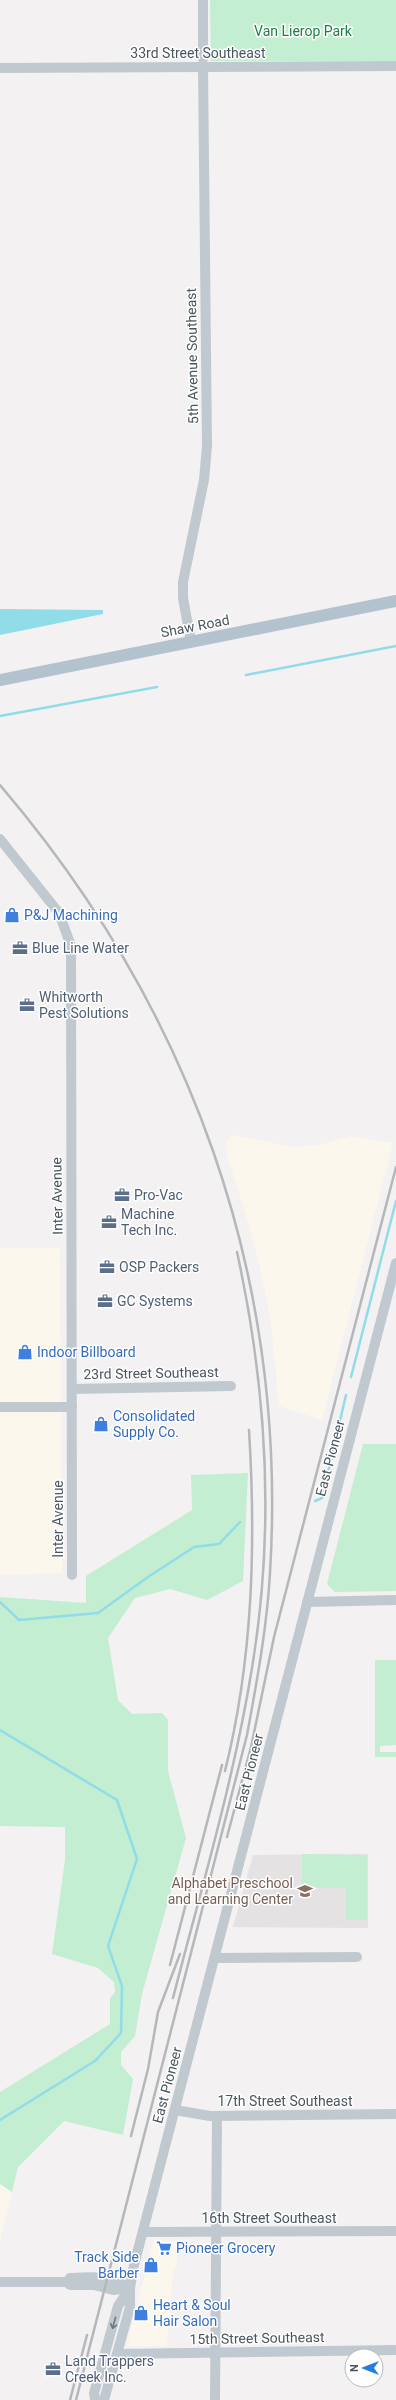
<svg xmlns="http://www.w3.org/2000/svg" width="396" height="2400" font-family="Roboto,sans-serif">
  <rect width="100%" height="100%" fill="#f3f1f1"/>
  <g fill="#fcf7ed">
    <path d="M 233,1135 L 292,1147 L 319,1145 L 351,1136 L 393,1143 L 322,1420 L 279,1406 L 271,1325 L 265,1290 L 251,1231 L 226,1152 L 227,1140 Z"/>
    <path d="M 0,1248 L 60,1248 L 62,1573 L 0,1575 Z"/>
    <path d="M 0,2139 L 18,2167 L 0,2242 Z"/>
    <path d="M 153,2241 L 177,2241 L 177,2266 L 173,2271 L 167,2346 L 127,2346 Z"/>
  </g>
  <path fill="#e4e2e3" d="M 368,1854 L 368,1928 L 233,1927 L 253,1855 Z"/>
  <g fill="#c3eed1">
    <path d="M 210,0 L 396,0 L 396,61 L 211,61 Z"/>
    <path d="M 363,1444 L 396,1444 L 396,1591 L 335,1592 L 327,1584 Z"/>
    <path d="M 248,1473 L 243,1581 L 207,1600 L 170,1589 L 135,1598 L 108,1638 L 118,1700 L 132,1714 L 162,1713 L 168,1720 L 168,1771 L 186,1838 L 142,1994 L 135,2036 L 121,2052 L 121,2065 L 133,2079 L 123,2135 L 64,2121 L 18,2167 L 12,2192 L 0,2184 L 0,2092 L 110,2024 L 110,1998 L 115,1992 L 114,1982 L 98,1968 L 52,1954 L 65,1860 L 65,1827 L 0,1826 L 0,1597 L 86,1603 L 86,1576 L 192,1510 L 191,1475 Z"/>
    <path d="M 375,1660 L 396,1660 L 396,1745 L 380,1746 L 380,1752 L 396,1752 L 396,1757 L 375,1757 Z"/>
    <path d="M 302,1854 L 367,1855 L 367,1920 L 346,1920 L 346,1888 L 302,1888 Z"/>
  </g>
  <path fill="#91dce9" d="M 0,609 L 103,610 L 103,614 L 0,635 Z"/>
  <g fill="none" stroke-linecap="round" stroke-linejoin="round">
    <g stroke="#91dce9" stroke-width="2.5">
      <path d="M 246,675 L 396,646"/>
      <path d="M 0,716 L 157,687"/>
      <path d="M 351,1377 L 396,1201"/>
      <path d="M 315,1501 L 322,1498 L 346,1395"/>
      <path d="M 0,1602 L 19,1620 L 98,1613 L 148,1577 L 194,1547 L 219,1544 L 240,1522"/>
      <path d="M 0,1730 L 117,1800 L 137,1859 L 108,1946 L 122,1986 L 121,2033 L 95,2061 L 0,2120"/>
    </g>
    <g stroke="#c0c9cf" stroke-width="10">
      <path d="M 203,0 L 203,59"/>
      <path d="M 0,68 L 396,66"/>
      <path d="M 191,642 L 183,598 L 183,582 L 204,480 L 207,446 L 203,67"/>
      <path d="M 0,839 L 59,913 L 71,946 L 72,1575"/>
      <path d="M 72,1389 L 231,1386"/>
      <path d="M 0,1407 L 72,1407"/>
      <path d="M 307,1602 L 396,1600"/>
      <path d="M 215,1958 L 357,1957"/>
      <path d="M 175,2110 L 210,2116 L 396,2114"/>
      <path d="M 143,2232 L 396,2231"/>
      <path d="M 0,2282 L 67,2282 L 70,2285 L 94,2285 L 113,2290 L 130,2288"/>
      <path d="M 67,2282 L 70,2278 C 94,2277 108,2275 130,2288"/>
      <path d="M 118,2354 L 396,2350"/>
      <path d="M 95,2400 L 94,2393 L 118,2306 L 130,2288"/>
      <path d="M 104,2400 L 130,2307 L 130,2288 L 134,2265 L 396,1263"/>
      <path d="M 215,2400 L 217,2116"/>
    </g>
    <path stroke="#b2c2ce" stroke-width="12" d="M 0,680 L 396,601"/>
    <g stroke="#b4b7bb" stroke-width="2.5">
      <path d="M 0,785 C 191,1009 288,1277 270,1573 C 267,1627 257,1681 247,1735 L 76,2400"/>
      <path d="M 225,1771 C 253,1659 256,1544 249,1430"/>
      <path d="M 227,1837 L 251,1747 L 274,1637 L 396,1167"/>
      <path d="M 170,1965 L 222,1765"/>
      <path d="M 173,1998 C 201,1889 234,1780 252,1668 C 275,1530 267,1389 237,1252"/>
      <path d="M 131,2136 L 148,2069 L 158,2012 L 180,1954"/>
      <path d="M 70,2400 L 87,2335"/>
    </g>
  </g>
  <defs><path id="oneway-shaft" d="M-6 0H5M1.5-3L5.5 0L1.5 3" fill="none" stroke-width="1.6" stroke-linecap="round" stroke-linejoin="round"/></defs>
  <use stroke="#6d7880" href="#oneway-shaft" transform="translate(114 2323) rotate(105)"/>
  <defs>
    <g id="shop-bare" transform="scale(1.2)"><path d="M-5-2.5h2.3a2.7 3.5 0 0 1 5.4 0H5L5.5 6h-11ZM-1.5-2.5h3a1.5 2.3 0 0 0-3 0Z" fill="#3f7fe0" stroke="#fff" stroke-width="2.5" paint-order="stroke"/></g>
    <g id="office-bare" transform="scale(1.2)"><path d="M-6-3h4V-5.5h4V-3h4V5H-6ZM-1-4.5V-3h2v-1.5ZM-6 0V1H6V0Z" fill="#5c6f8a" stroke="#fff" stroke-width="2.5" paint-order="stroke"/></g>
    <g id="school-bare" transform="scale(1.2)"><path d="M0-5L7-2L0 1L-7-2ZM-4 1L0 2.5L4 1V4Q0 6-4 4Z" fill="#8d6e63" stroke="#fff" stroke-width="2.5" paint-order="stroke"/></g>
    <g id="supermarket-bare" transform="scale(1.2)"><path d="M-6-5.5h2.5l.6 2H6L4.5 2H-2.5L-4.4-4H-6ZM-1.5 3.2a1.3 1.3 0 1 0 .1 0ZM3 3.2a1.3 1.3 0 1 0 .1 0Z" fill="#3f7fe0" stroke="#fff" stroke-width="2.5" paint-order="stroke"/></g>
  </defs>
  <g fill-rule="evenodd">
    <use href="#shop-bare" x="12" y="915"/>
    <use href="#office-bare" x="20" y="948"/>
    <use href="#office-bare" x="27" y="1005"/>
    <use href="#office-bare" x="122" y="1195"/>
    <use href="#office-bare" x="109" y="1222"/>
    <use href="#office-bare" x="107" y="1267"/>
    <use href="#office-bare" x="105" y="1301"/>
    <use href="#shop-bare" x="25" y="1352"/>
    <use href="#shop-bare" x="101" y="1424"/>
    <use href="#school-bare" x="305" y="1891"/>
    <use href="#supermarket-bare" x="164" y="2248"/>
    <use href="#shop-bare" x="151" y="2265"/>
    <use href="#shop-bare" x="141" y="2313"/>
    <use href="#office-bare" x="53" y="2369"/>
  </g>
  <g text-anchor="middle" stroke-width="3" stroke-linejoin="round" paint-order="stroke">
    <g font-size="14" fill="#1b7e47" stroke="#fff">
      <text x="303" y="36">Van Lierop Park</text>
    </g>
    <g font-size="14" fill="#4a565e" stroke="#fff">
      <text x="198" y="58">33rd Street Southeast</text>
      <text transform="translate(192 356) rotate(-91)" y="5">5th Avenue Southeast</text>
      <text transform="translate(195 626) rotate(-11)" y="5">Shaw Road</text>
      <text transform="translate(57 1196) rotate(-91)" y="5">Inter Avenue</text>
      <text transform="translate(151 1373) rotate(-1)" y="5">23rd Street Southeast</text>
      <text transform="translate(330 1458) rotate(-75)" y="5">East Pioneer</text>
      <text transform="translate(58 1519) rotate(-90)" y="5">Inter Avenue</text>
      <text transform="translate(249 1772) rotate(-76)" y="5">East Pioneer</text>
      <text transform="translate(167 2085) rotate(-75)" y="5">East Pioneer</text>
      <text x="285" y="2106">17th Street Southeast</text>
      <text x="269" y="2223">16th Street Southeast</text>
      <text transform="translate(257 2338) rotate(-1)" y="5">15th Street Southeast</text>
    </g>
    <g font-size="14" fill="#366cbe" stroke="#fff" text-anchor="start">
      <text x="24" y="920">P&amp;J Machining</text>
      <text x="37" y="1357">Indoor Billboard</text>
      <text x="113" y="1421">Consolidated<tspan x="113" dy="16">Supply Co.</tspan></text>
      <text x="176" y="2253">Pioneer Grocery</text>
      <text x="139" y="2262" text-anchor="end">Track Side<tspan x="139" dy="16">Barber</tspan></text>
      <text x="153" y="2310">Heart &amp; Soul<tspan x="153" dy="16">Hair Salon</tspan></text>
    </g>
    <g font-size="14" fill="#4e5e75" stroke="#fff" text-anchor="start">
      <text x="32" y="953">Blue Line Water</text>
      <text x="39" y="1002">Whitworth<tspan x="39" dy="16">Pest Solutions</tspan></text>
      <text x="134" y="1200">Pro-Vac</text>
      <text x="121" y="1219">Machine<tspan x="121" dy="16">Tech Inc.</tspan></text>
      <text x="119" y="1272">OSP Packers</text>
      <text x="117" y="1306">GC Systems</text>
      <text x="65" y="2366">Land Trappers<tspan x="65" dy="16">Creek Inc.</tspan></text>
    </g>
    <g font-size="14" fill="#785e54" stroke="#fff" text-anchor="end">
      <text x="293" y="1888">Alphabet Preschool<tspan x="293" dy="16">and Learning Center</tspan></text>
    </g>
  </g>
  <g transform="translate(364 2368) rotate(270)"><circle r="19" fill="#ffffff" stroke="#b7bbbf"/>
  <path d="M0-3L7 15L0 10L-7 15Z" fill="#207ede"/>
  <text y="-6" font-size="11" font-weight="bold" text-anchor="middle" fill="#4a565e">N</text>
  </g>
</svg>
